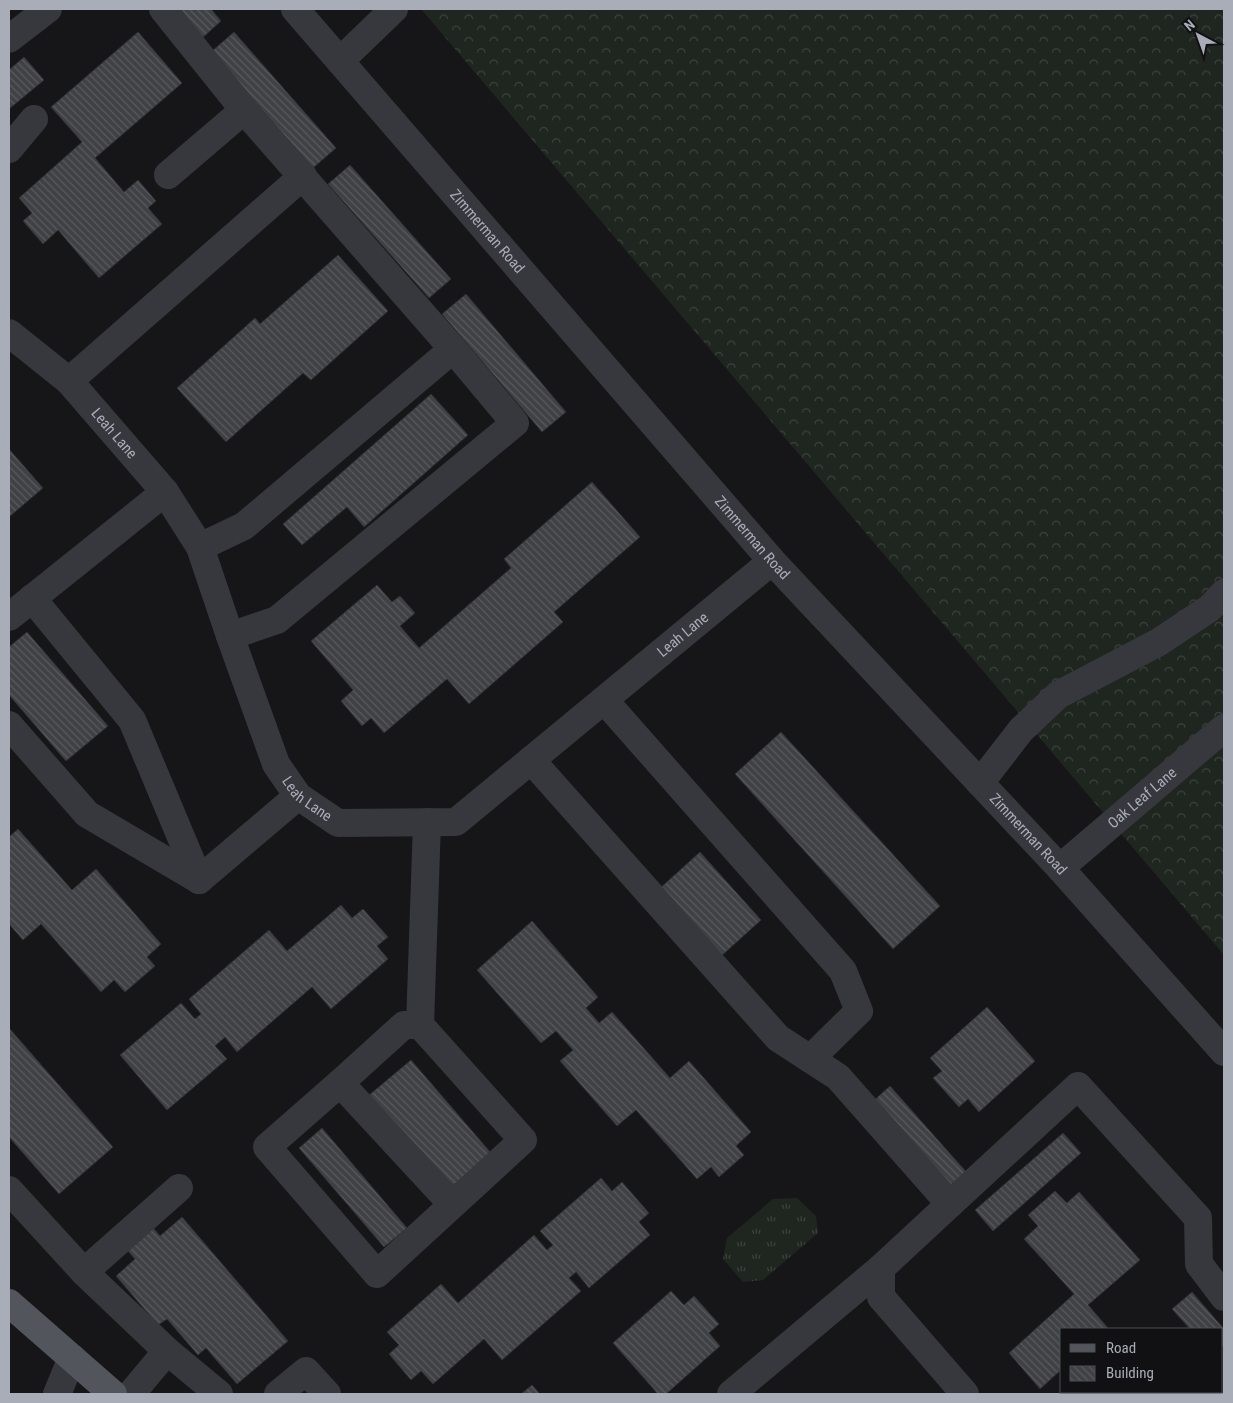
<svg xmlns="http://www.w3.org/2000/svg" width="1233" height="1403" font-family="'Roboto Condensed',sans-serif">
  <defs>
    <pattern id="grass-tufts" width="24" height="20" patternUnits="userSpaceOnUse" patternTransform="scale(1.25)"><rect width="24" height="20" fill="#1e261f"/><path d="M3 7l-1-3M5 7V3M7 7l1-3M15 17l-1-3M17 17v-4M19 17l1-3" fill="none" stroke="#3c433d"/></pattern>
    <pattern id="forest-crowns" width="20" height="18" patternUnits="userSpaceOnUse" patternTransform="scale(1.25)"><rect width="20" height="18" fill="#1e261f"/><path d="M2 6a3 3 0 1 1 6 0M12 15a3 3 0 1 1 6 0" fill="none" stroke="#3c433d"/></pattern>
    <pattern id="building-back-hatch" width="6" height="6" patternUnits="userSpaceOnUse" patternTransform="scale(1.25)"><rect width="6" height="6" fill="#404145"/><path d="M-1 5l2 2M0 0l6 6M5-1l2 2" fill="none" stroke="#595a5e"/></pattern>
  </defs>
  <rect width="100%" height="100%" fill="#161618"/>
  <path fill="url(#grass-tufts)" d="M 797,1198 L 816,1216 L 818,1233 L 763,1280 L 743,1282 L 723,1259 L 727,1238 L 773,1199 Z"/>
  <path fill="url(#forest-crowns)" d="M 421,9 L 1224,9 L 1224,955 Z"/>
  <g fill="url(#building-back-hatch)" stroke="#303034">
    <path d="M 173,9 L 211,9 L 221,21 L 200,40 Z"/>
    <path d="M 138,32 L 182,83 L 95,158 L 124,192 L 138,180 L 156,201 L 148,208 L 162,224 L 99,278 L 58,230 L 43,244 L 23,221 L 32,213 L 19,198 L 82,142 L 51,107 Z"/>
    <path d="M 234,32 L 336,148 L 313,168 L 211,52 Z"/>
    <path d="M 24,57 L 44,80 L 9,109 L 9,70 Z"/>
    <path d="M 350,165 L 451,279 L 429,298 L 328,184 Z"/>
    <path d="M 338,255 L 388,311 L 311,380 L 303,373 L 226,442 L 177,388 L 255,318 L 260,324 Z"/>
    <path d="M 466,294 L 566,412 L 542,432 L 442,314 Z"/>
    <path d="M 431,394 L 468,435 L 364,527 L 347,507 L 302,545 L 283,524 Z"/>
    <path d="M 9,449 L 43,488 L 9,517 Z"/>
    <path d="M 592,482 L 640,537 L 554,612 L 563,622 L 469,704 L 447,679 L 384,733 L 371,718 L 362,726 L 341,701 L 353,690 L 311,641 L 377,585 L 392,602 L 400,596 L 415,613 L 400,626 L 419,648 L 511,568 L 504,559 Z"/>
    <path d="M 27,632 L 108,726 L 66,761 L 9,695 L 9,647 Z"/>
    <path d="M 781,732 L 940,906 L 893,949 L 735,774 Z"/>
    <path d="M 18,829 L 72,890 L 96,869 L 161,944 L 147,957 L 155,966 L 125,992 L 114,980 L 101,992 L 41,924 L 23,940 L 9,924 L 9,837 Z"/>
    <path d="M 700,852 L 761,920 L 719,958 L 658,890 Z"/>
    <path d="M 341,905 L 352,918 L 363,909 L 388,937 L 377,946 L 388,959 L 331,1009 L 312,987 L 237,1052 L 225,1037 L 215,1046 L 227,1059 L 167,1110 L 120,1055 L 181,1003 L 195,1019 L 201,1014 L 189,999 L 269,930 L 287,951 Z"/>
    <path d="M 532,921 L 598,997 L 586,1008 L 599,1023 L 612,1012 L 670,1078 L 689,1061 L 751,1132 L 736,1146 L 744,1155 L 719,1177 L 711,1167 L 697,1179 L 636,1110 L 617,1126 L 560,1061 L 573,1050 L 556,1031 L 541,1043 L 477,970 Z"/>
    <path d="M 987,1007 L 1035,1061 L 979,1112 L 968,1099 L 959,1107 L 933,1078 L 942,1071 L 930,1058 Z"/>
    <path d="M 9,1028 L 113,1147 L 59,1194 L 9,1137 Z"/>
    <path d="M 411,1060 L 491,1153 L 449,1189 L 368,1096 Z"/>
    <path d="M 890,1086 L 969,1175 L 948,1194 L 870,1104 Z"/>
    <path d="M 322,1128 L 407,1228 L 384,1247 L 299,1148 Z"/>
    <path d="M 1063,1133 L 1081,1153 L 993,1231 L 975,1210 Z"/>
    <path d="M 601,1178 L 612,1191 L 622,1182 L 649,1213 L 639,1222 L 650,1235 L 589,1288 L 576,1272 L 569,1278 L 581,1291 L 502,1360 L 484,1339 L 433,1384 L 421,1371 L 411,1380 L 389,1354 L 399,1345 L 387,1332 L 441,1284 L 458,1303 L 534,1235 L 547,1250 L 553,1245 L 540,1231 Z"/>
    <path d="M 1055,1191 L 1067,1203 L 1079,1192 L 1140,1260 L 1088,1305 L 1108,1328 L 1106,1329 L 1062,1329 L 1062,1369 L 1040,1389 L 1009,1353 L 1074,1294 L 1024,1239 L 1038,1226 L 1028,1215 Z"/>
    <path d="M 182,1217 L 288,1341 L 237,1384 L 206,1348 L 198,1355 L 167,1319 L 158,1325 L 116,1276 L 135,1259 L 122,1244 L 148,1222 L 160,1236 Z"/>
    <path d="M 671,1291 L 684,1305 L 694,1296 L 719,1324 L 709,1333 L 720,1346 L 666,1394 L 658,1394 L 613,1343 Z"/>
    <path d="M 1192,1292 L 1224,1329 L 1224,1345 L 1222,1347 L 1222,1329 L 1190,1329 L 1172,1309 Z"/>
    <path d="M 532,1385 L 540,1394 L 521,1394 Z"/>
    <path d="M 1088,1392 L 1197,1392 L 1194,1394 L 1086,1394 Z"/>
  </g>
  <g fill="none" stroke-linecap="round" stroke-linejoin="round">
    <g stroke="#37383d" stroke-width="28">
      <path d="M 163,9 L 244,110 L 453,349 L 515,423 L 277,620 L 230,636"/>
      <path id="s1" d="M 295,9 L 772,561 L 1060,868 L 1224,1052"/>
      <path d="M 9,39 L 48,9"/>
      <path d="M 340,61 L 394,9"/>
      <path d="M 9,149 L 34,119"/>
      <path d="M 168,175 L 244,110"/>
      <path id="s2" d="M 9,333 L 69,381 L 165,492 L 200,547 L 230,636 L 276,764 L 298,796 L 338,823 L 456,822 L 772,561"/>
      <path d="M 69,381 L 303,176"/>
      <path d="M 200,547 L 244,526 L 453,349"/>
      <path d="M 32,598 L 132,720 L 199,880"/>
      <path d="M 9,617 L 165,492"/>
      <path d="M 604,700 L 843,971 L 859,1011 L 810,1059"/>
      <path d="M 9,725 L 87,814 L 199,880"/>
      <path d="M 531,760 L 778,1038 L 838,1077 L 950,1204 L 881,1268 L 881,1297 L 965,1394"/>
      <path d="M 980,783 L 1021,730 L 1058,695 L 1159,642 L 1210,608 L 1224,593"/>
      <path id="s3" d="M 1060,868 L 1224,728"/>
      <path d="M 199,880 L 298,796"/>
      <path d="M 420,1025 L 404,1025 L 340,1083 L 452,1204"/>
      <path d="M 340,1083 L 267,1147 L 377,1274 L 523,1140 L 420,1025 L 427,822"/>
      <path d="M 9,1190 L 84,1272 L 167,1351 L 219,1394"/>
      <path d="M 950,1204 L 1078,1086 L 1198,1218 L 1199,1264 L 1224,1297"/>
      <path d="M 84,1272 L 179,1188"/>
      <path d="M 57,1394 L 72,1358"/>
      <path d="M 131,1394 L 167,1351"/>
      <path d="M 278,1394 L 306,1371 L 327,1394"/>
      <path d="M 731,1394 L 881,1268"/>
    </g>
    <path stroke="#53555c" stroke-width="28" d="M 9,1303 L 113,1394"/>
  </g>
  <g text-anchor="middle" stroke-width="4" stroke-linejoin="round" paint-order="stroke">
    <g font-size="15" fill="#a8adb8" stroke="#111113">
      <text dy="5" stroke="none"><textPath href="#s1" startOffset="294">Zimmerman Road</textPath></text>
      <text dy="5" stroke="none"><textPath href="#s2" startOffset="146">Leah Lane</textPath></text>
      <text dy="5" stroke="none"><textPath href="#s1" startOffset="699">Zimmerman Road</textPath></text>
      <text dy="5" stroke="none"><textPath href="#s2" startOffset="1018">Leah Lane</textPath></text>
      <text dy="5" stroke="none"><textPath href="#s2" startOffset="566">Leah Lane</textPath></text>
      <text dy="5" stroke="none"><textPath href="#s3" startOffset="108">Oak Leaf Lane</textPath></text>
      <text dy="5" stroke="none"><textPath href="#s1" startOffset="1104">Zimmerman Road</textPath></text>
    </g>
  </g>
  <rect width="1233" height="1403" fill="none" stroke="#a8adb8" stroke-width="20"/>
  <rect x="1060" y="1328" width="162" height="65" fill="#111113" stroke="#4d4f55"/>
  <rect x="1070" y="1344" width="25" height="8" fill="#53555c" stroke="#4d4f55"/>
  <text x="1106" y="1353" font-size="15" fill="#a8adb8">Road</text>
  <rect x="1070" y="1366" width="25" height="15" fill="url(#building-back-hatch)" stroke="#4d4f55"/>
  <text x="1106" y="1378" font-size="15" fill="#a8adb8">Building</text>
  <g transform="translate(1198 35) rotate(319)" stroke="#111113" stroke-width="4" paint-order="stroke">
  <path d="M0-4L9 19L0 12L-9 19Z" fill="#a8adb8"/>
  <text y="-8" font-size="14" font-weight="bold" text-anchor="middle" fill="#a8adb8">N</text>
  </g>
</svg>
